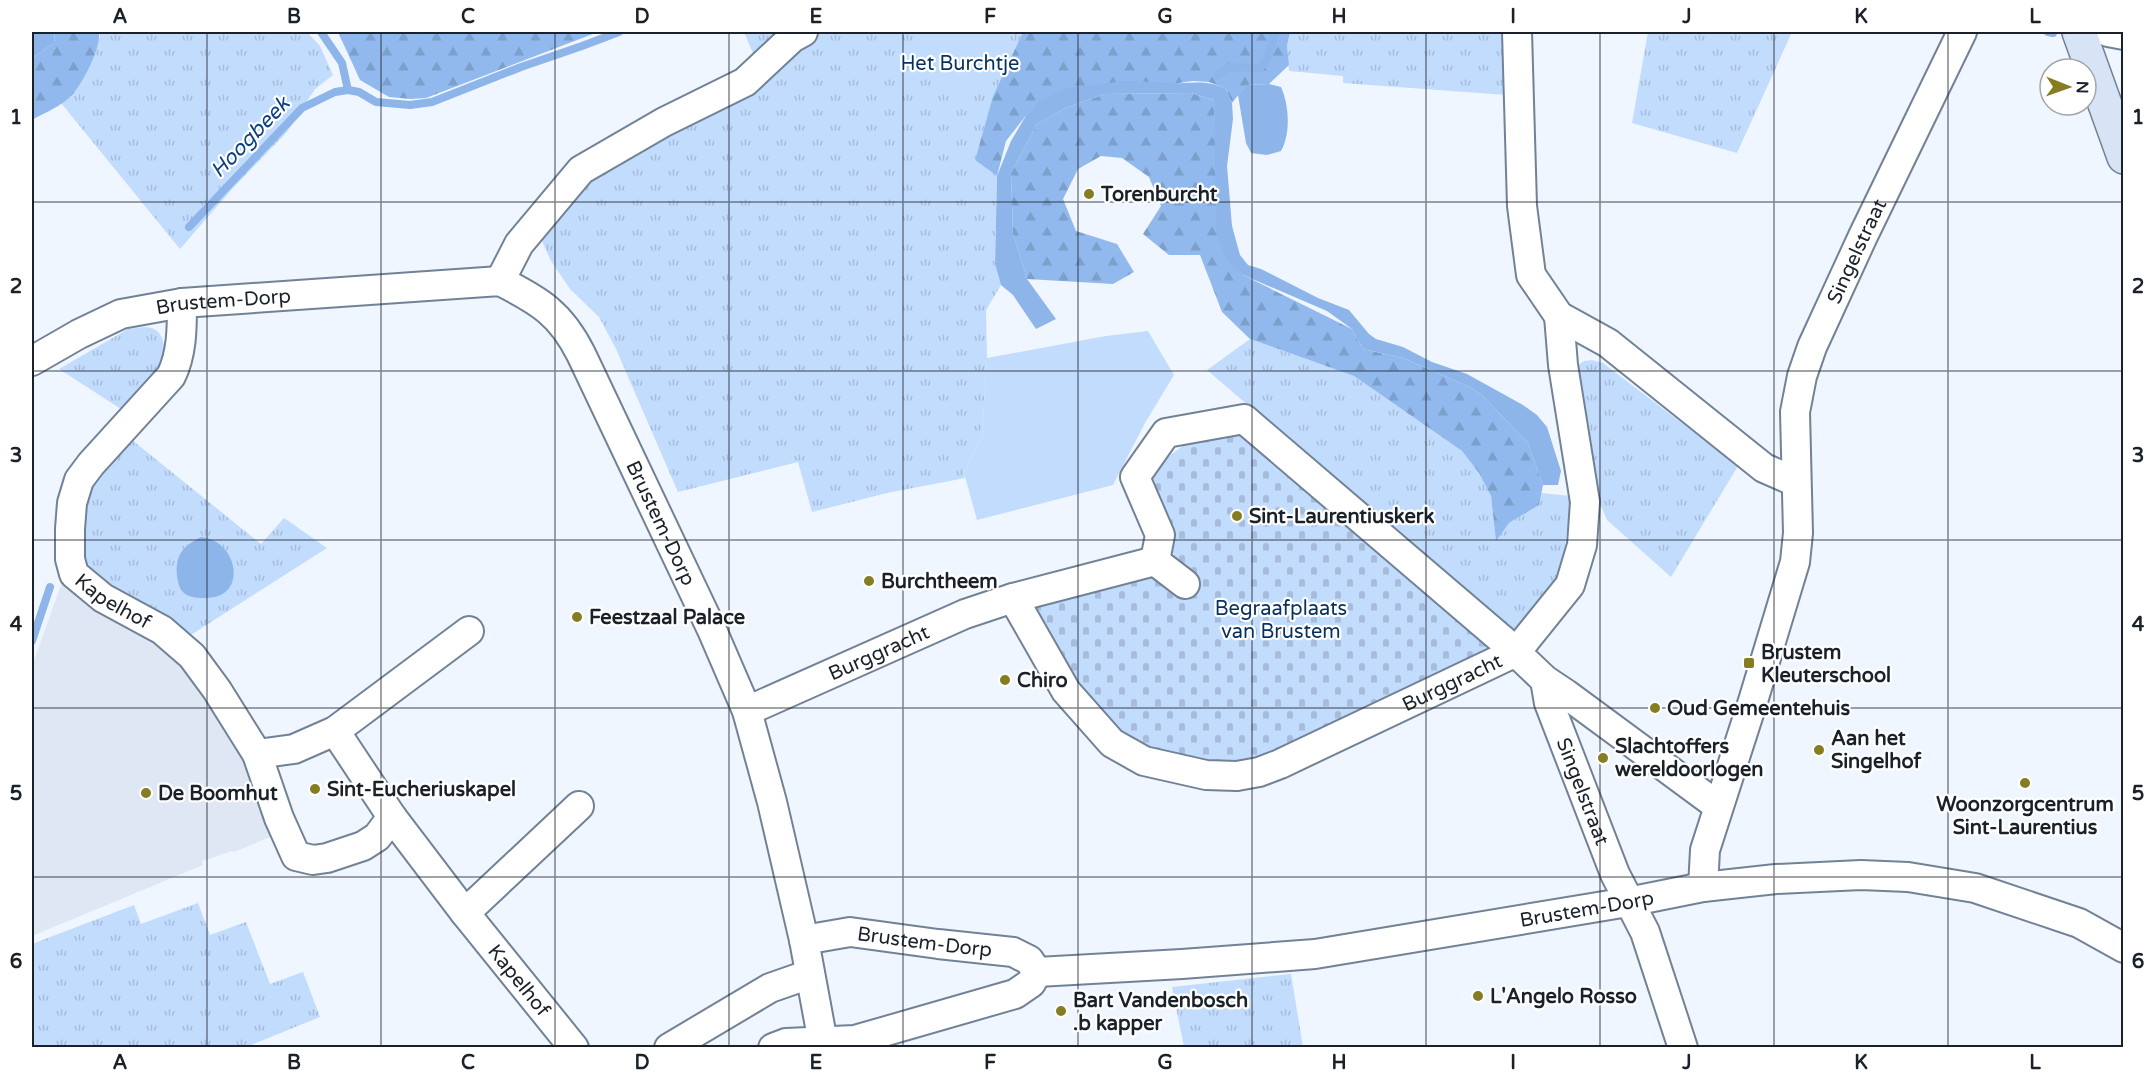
<svg xmlns="http://www.w3.org/2000/svg" width="2155" height="1079" font-family="'Varela Round',sans-serif">
  <defs>
    <pattern id="grass-tufts" width="24" height="20" patternUnits="userSpaceOnUse" patternTransform="scale(1.5)"><rect width="24" height="20" fill="#c2dcfe"/><path d="M3 7l-1-3M5 7V3M7 7l1-3M15 17l-1-3M17 17v-4M19 17l1-3" fill="none" stroke="#a6bcda"/></pattern>
    <pattern id="forest-firs" width="22" height="20" patternUnits="userSpaceOnUse" patternTransform="scale(1.5)"><rect width="22" height="20" fill="#91b9ed"/><path d="M5 1l3.5 6h-7zM16 11l3.5 6h-7z" fill="#7c9fcb"/></pattern>
    <pattern id="cemetery-stones" width="16" height="16" patternUnits="userSpaceOnUse" patternTransform="scale(1.5)"><rect width="16" height="16" fill="#c2dcfe"/><path d="M2 7V4a2 2 0 0 1 4 0v3zM10 15v-3a2 2 0 0 1 4 0v3z" fill="#a6bcda"/></pattern>
  </defs>
  <rect width="100%" height="100%" fill="#eff6ff"/>
  <path fill="#dee7f3" d="M 62,582 L 157,645 L 190,673 L 237,742 L 275,835 L 234,852 L 232,851 L 202,861 L 203,865 L 32,936 L 32,666 Z"/>
  <g fill="url(#grass-tufts)">
    <path d="M 99,32 L 307,32 L 320,46 L 333,75 L 315,89 L 287,132 L 233,188 L 180,249 L 61,103 L 71,96 L 100,37 Z"/>
    <path d="M 744,32 L 792,32 L 755,58 Z"/>
    <path d="M 823,32 L 1023,32 L 993,96 L 975,160 L 997,176 L 995,264 L 1001,285 L 986,310 L 987,358 L 982,436 L 964,473 L 965,478 L 887,493 L 812,512 L 798,462 L 678,492 L 616,349 L 599,317 L 570,289 L 551,261 L 541,239 L 583,185 Z"/>
    <path d="M 1290,32 L 1506,32 L 1506,95 L 1343,83 L 1343,76 L 1289,71 L 1287,46 Z"/>
    <path d="M 1648,32 L 1792,32 L 1737,153 L 1632,123 Z"/>
    <path d="M 144,327 C 164,327 165,345 165,362 L 124,411 L 59,369 L 128,329 Z"/>
    <path d="M 1250,339 L 1354,376 L 1462,451 L 1479,473 L 1491,496 L 1496,540 L 1509,523 L 1539,505 L 1541,493 L 1571,496 L 1561,579 L 1512,638 L 1346,489 L 1207,370 Z"/>
    <path d="M 1592,360 L 1603,363 L 1738,466 L 1671,577 L 1607,520 L 1596,494 L 1577,366 L 1584,361 Z"/>
    <path d="M 127,436 L 261,544 L 284,518 L 327,548 L 186,638 L 84,568 L 79,533 L 90,487 Z"/>
    <path d="M 198,903 L 210,935 L 246,922 L 270,984 L 303,972 L 320,1017 L 246,1047 L 32,1047 L 32,944 L 134,905 L 141,924 Z"/>
    <path d="M 1291,974 L 1303,1047 L 1184,1047 L 1172,987 Z"/>
  </g>
  <g fill="url(#forest-firs)">
    <path d="M 55,32 L 99,32 C 101,48 83,83 72,95 C 62,106 44,113 32,120 L 32,58 L 54,43 Z"/>
    <path d="M 338,32 L 598,32 L 426,98 L 411,99 L 389,97 L 360,80 Z"/>
    <path d="M 1023,32 L 1290,32 L 1287,46 L 1289,65 L 1269,84 L 1246,85 L 1232,103 L 1225,88 L 1209,82 L 1193,81 L 1036,103 L 1006,141 L 997,176 L 975,160 L 993,96 Z"/>
    <path d="M 1191,93 L 1214,100 L 1216,157 L 1243,275 L 1352,329 L 1363,349 L 1403,358 L 1470,387 L 1482,395 L 1528,443 L 1543,485 L 1539,505 L 1509,523 L 1496,541 L 1491,496 L 1479,473 L 1462,451 L 1354,376 L 1250,339 L 1222,312 L 1200,255 L 1169,255 L 1143,234 L 1161,206 L 1149,177 L 1122,158 L 1101,156 L 1078,169 L 1063,199 L 1076,231 L 1117,244 L 1134,272 L 1113,284 L 1027,279 L 1013,234 L 1011,173 L 1037,124 L 1065,108 L 1105,94 Z"/>
  </g>
  <path fill="url(#cemetery-stones)" d="M 1232,420 L 1492,646 L 1286,749 L 1232,767 L 1164,756 L 1104,724 L 1024,604 L 1176,561 L 1146,474 L 1193,438 Z"/>
  <g fill="#c2dcfe">
    <path d="M 920,32 L 1004,32 L 1008,42 L 997,80 L 957,100 L 918,69 Z"/>
    <path d="M 1148,331 L 1174,375 L 1145,423 L 1113,485 L 977,520 L 964,473 L 982,436 L 987,358 L 1106,336 Z"/>
  </g>
  <g fill="#8db5e9">
    <path d="M 32,32 L 55,32 L 54,43 L 32,58 Z"/>
    <path d="M 1125,81 C 1141,81 1157,83 1173,83 C 1197,84 1201,79 1225,88 L 1232,103 L 1233,119 L 1227,166 L 1232,226 L 1240,255 L 1248,265 L 1261,269 L 1318,298 L 1349,310 L 1369,334 L 1376,339 L 1403,347 L 1432,362 L 1467,374 L 1523,405 L 1537,415 L 1547,427 L 1561,471 L 1558,485 L 1543,485 L 1528,443 L 1482,395 L 1470,387 L 1403,358 L 1363,349 L 1352,329 L 1327,311 L 1243,275 L 1226,259 L 1216,232 L 1214,100 L 1191,93 L 1105,94 L 1065,108 L 1037,124 L 1011,173 L 1013,234 L 1027,279 L 1056,319 L 1036,329 L 1013,295 L 1001,285 L 995,264 L 997,176 L 1011,141 L 1027,114 L 1036,103 L 1068,88 Z"/>
    <path d="M 1269,84 L 1281,87 C 1289,105 1291,133 1281,151 L 1267,155 L 1251,153 L 1246,143 L 1238,95 L 1246,85 Z"/>
    <path d="M 201,537 C 238,540 249,598 206,598 C 199,598 190,598 184,593 C 179,589 178,582 177,576 C 175,555 183,546 201,537 Z"/>
  </g>
  <g fill="none" stroke-linecap="round" stroke-linejoin="round">
    <g stroke="#8db5e9" stroke-width="8">
      <path d="M 321,32 L 342,63 L 348,90"/>
      <path d="M 2048,32 L 2053,33"/>
      <path d="M 1218,75 L 1229,67 L 1260,68 L 1267,59 L 1275,32"/>
      <path d="M 189,227 L 302,108 L 335,92 L 348,90 L 359,92 L 376,102 L 410,105 L 432,102 L 521,67 L 582,46 L 619,32"/>
      <path d="M 32,641 L 50,587"/>
    </g>
    <g stroke="#728296" stroke-width="32">
      <g id="street">
        <path d="M 1517,32 L 1522,206 L 1531,275 L 1559,316 L 1608,343 L 1764,468 L 1796,482"/>
        <path d="M 2108,32 L 2124,35"/>
        <path d="M 500,281 L 519,244 L 581,170 L 664,122 L 745,82 L 792,38 L 803,32"/>
        <path id="s1" d="M 182,303 C 182,328 182,354 171,376 L 91,464 L 79,480 L 72,503 L 70,529 L 70,559 L 74,574 L 103,598 L 162,630 L 192,656 L 217,690 L 257,754 L 279,818 L 296,856 L 313,860 L 327,858 L 363,846 L 377,837 L 392,817 L 335,731"/>
        <path id="s2" d="M 32,361 L 79,334 L 121,314 L 182,303 L 500,281 C 540,301 561,314 581,354 L 712,630 L 747,711 L 772,802 L 804,940 L 824,1048"/>
        <path d="M 1155,561 L 1160,535 L 1135,477 L 1166,433 L 1244,419 L 1506,643 L 1545,680 L 1566,694 L 1718,806"/>
        <path d="M 1155,561 L 1185,584"/>
        <path id="s3" d="M 1013,598 L 1066,691 L 1112,743 L 1144,761 L 1206,775 L 1237,776 L 1259,772 L 1280,764 L 1516,652 L 1570,585 L 1582,545 L 1585,502 L 1563,365 L 1559,316"/>
        <path id="s4" d="M 1545,680 L 1549,703 L 1615,874 L 1645,932 L 1683,1048"/>
        <path id="s5" d="M 747,711 L 965,614 L 1013,598 L 1155,561"/>
        <path d="M 257,754 L 294,749 L 335,731 L 469,631"/>
        <path id="s6" d="M 392,817 L 465,913 L 574,1048"/>
        <path id="s7" d="M 1703,887 L 1705,850 L 1753,701 L 1795,562 L 1798,533 L 1795,412 L 1802,376 L 1812,347 L 1863,236 L 1962,32"/>
        <path d="M 465,913 L 579,806"/>
        <path id="s8" d="M 804,940 L 850,932 L 938,944 L 1013,952 L 1029,960 L 1037,972"/>
        <path id="s9" d="M 1037,972 L 1182,964 L 1315,954 L 1628,902 L 1703,887 L 1776,879 L 1861,875 L 1908,877 L 1975,888 L 2079,923 L 2124,948"/>
        <path d="M 669,1048 L 770,988 L 810,974"/>
        <path d="M 773,1048 L 786,1043 L 855,1040 L 1015,994 L 1031,983 L 1037,972"/>
      </g>
    </g>
    <g stroke="#728296" stroke-width="36">
      <path id="secondary" d="M 2079,32 L 2124,157"/>
    </g>
    <use href="#street" stroke="#fff" stroke-width="28"/>
    <use href="#secondary" stroke="#d6e4f6" stroke-width="33"/>
  </g>
  <path fill="none" stroke="#1b2129" stroke-width="1.5" stroke-opacity="0.55" d="M 207,32 L 207,1048M 381,32 L 381,1048M 555,32 L 555,1048M 729,32 L 729,1048M 903,32 L 903,1048M 1078,32 L 1078,1048M 1252,32 L 1252,1048M 1426,32 L 1426,1048M 1600,32 L 1600,1048M 1774,32 L 1774,1048M 1948,32 L 1948,1048M 32,202 L 2124,202M 32,371 L 2124,371M 32,540 L 2124,540M 32,708 L 2124,708M 32,877 L 2124,877"/>
  <g fill="#867d23" stroke="#fff" stroke-width="2">
    <circle cx="1089" cy="194" r="6"/>
    <circle cx="1237" cy="516" r="6"/>
    <circle cx="869" cy="581" r="6"/>
    <circle cx="577" cy="617" r="6"/>
    <rect x="1743" y="657" width="12" height="12" rx="3"/>
    <circle cx="1005" cy="680" r="6"/>
    <circle cx="1655" cy="708" r="6"/>
    <circle cx="1819" cy="750" r="6"/>
    <circle cx="1603" cy="758" r="6"/>
    <circle cx="2025" cy="783" r="6"/>
    <circle cx="315" cy="789" r="6"/>
    <circle cx="146" cy="793" r="6"/>
    <circle cx="1478" cy="996" r="6"/>
    <circle cx="1061" cy="1011" r="6"/>
  </g>
  <g text-anchor="middle" stroke-width="4.5" stroke-linejoin="round" paint-order="stroke">
    <g font-size="20" fill="#08305f" stroke="#fff">
      <text x="960" y="70">Het Burchtje</text>
      <text x="1281" y="615">Begraafplaats<tspan x="1281" dy="23">van Brustem</tspan></text>
    </g>
    <g font-size="20" font-weight="bold" fill="#1b2129" stroke="#fff" text-anchor="start">
      <text x="1101" y="201">Torenburcht</text>
      <text x="1249" y="523">Sint-Laurentiuskerk</text>
      <text x="881" y="588">Burchtheem</text>
      <text x="589" y="624">Feestzaal Palace</text>
      <text x="1761" y="659">Brustem<tspan x="1761" dy="23">Kleuterschool</tspan></text>
      <text x="1017" y="687">Chiro</text>
      <text x="1667" y="715">Oud Gemeentehuis</text>
      <text x="1831" y="745">Aan het<tspan x="1831" dy="23">Singelhof</tspan></text>
      <text x="1615" y="753">Slachtoffers<tspan x="1615" dy="23">wereldoorlogen</tspan></text>
      <text x="327" y="796">Sint-Eucheriuskapel</text>
      <text x="158" y="800">De Boomhut</text>
      <text x="2025" y="811" text-anchor="middle">Woonzorgcentrum<tspan x="2025" dy="23">Sint-Laurentius</tspan></text>
      <text x="1490" y="1003">L'Angelo Rosso</text>
      <text x="1073" y="1007">Bart Vandenbosch<tspan x="1073" dy="23">.b kapper</tspan></text>
    </g>
    <g font-size="20" fill="#1b2129" stroke="#fff">
      <text dy="7" stroke="none"><textPath href="#s7" startOffset="662">Singelstraat</textPath></text>
      <text dy="7" stroke="none"><textPath href="#s2" startOffset="204">Brustem-Dorp</textPath></text>
      <text dy="7" stroke="none"><textPath href="#s2" startOffset="780">Brustem-Dorp</textPath></text>
      <text dy="7" stroke="none"><textPath href="#s1" startOffset="357">Kapelhof</textPath></text>
      <text dy="7" stroke="none"><textPath href="#s5" startOffset="144">Burggracht</textPath></text>
      <text dy="7" stroke="none"><textPath href="#s3" startOffset="543">Burggracht</textPath></text>
      <text dy="7" stroke="none"><textPath href="#s4" startOffset="118">Singelstraat</textPath></text>
      <text dy="7" stroke="none"><textPath href="#s9" startOffset="554">Brustem-Dorp</textPath></text>
      <text dy="7" stroke="none"><textPath href="#s8" startOffset="122">Brustem-Dorp</textPath></text>
      <text dy="7" stroke="none"><textPath href="#s6" startOffset="207">Kapelhof</textPath></text>
    </g>
    <g font-size="21" font-style="italic" fill="#0b417f" stroke="#fff">
      <text transform="translate(250 137) rotate(-46)" y="7">Hoogbeek</text>
    </g>
  </g>
  <rect width="2155" height="1079" fill="none" stroke="#ffffff" stroke-width="66"/>
  <g transform="translate(2068 87) rotate(91)"><circle r="28" fill="#ffffff" stroke="#a4a6a9" stroke-width="1.5"/>
  <path d="M0-4.5L10 22L0 15L-10 22Z" fill="#867d23"/>
  <text y="-9" font-size="16" font-weight="bold" text-anchor="middle" fill="#1b2129">N</text>
  </g>
  <rect x="33" y="33" width="2089" height="1013" fill="none" stroke="#1b2129" stroke-width="2"/>
  <g font-size="20" text-anchor="middle" font-weight="bold" fill="#1b2129">
    <text x="120" y="23">A</text>
    <text x="294" y="23">B</text>
    <text x="468" y="23">C</text>
    <text x="642" y="23">D</text>
    <text x="816" y="23">E</text>
    <text x="990" y="23">F</text>
    <text x="1165" y="23">G</text>
    <text x="1339" y="23">H</text>
    <text x="1513" y="23">I</text>
    <text x="1687" y="23">J</text>
    <text x="1861" y="23">K</text>
    <text x="2035" y="23">L</text>
    <text x="16" y="124">1</text>
    <text x="2138" y="124">1</text>
    <text x="16" y="293">2</text>
    <text x="2138" y="293">2</text>
    <text x="16" y="462">3</text>
    <text x="2138" y="462">3</text>
    <text x="16" y="631">4</text>
    <text x="2138" y="631">4</text>
    <text x="16" y="800">5</text>
    <text x="2138" y="800">5</text>
    <text x="16" y="968">6</text>
    <text x="2138" y="968">6</text>
    <text x="120" y="1069">A</text>
    <text x="294" y="1069">B</text>
    <text x="468" y="1069">C</text>
    <text x="642" y="1069">D</text>
    <text x="816" y="1069">E</text>
    <text x="990" y="1069">F</text>
    <text x="1165" y="1069">G</text>
    <text x="1339" y="1069">H</text>
    <text x="1513" y="1069">I</text>
    <text x="1687" y="1069">J</text>
    <text x="1861" y="1069">K</text>
    <text x="2035" y="1069">L</text>
  </g>
</svg>
